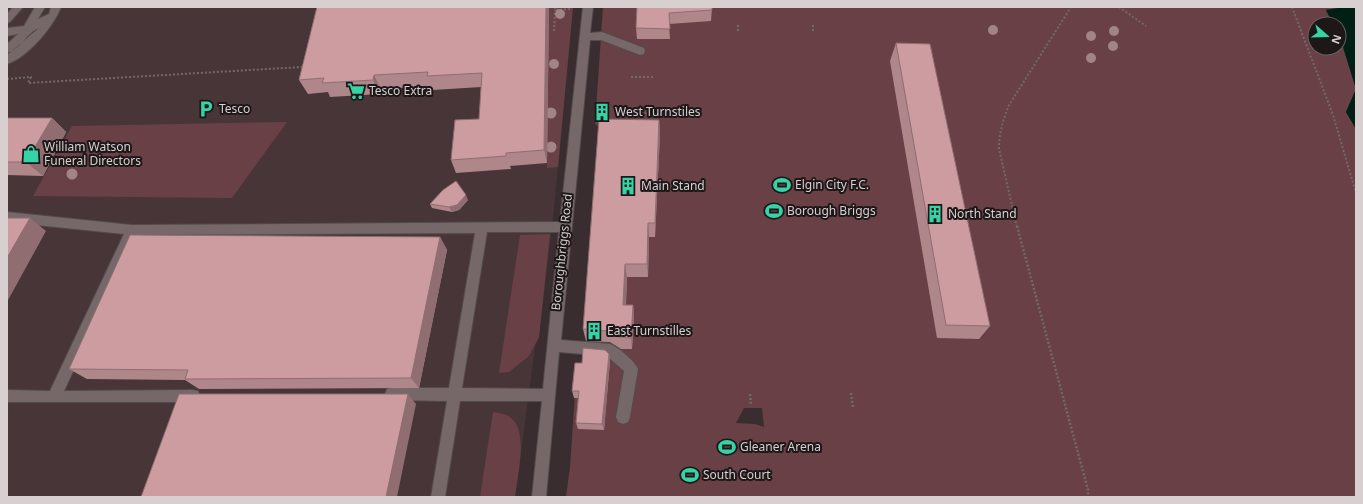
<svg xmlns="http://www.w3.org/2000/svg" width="1363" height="504" font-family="'Noto Sans',sans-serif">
  <rect width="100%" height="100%" fill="#392d2f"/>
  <path fill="#483537" d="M 7,7 L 573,7 L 554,209 L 539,337 L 535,347 L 515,497 L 7,497 Z"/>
  <g fill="#694045" fill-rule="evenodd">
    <path d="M 549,7 L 573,7 L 558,167 L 547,168 Z"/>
    <path d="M 603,7 L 1345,7 L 1326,10 L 1333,24 L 1315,24 L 1315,48 L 1339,48 L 1339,34 L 1356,89 L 1346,112 L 1356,129 L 1356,497 L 566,497 L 570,467 L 577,365 L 584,365 L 586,348 L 602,129 L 595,124 ZM 744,408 L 762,408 L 764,427 L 755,424 L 736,423 Z"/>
    <path d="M 287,122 L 232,198 L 33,196 L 72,126 Z"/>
    <path d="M 550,234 L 539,337 L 529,356 L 509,372 L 499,373 L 520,235 Z"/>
    <path d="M 493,412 C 499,413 507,414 511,418 C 529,432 517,477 515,497 L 480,497 Z"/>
  </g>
  <path fill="#001f15" d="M 1345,7 L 1356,7 L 1356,129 L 1346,112 L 1356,89 L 1339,34 L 1339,24 L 1333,24 L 1326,10 Z"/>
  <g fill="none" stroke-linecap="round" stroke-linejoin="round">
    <g stroke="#534a4b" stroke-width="2">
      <g id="minor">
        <path d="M 13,7 L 23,7 L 10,22 L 7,23 L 7,14 Z"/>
        <path d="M 35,7 L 45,7 L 38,19 L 49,14 L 51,7 L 61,7 C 54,26 27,58 7,64 L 7,55 L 39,28 C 26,33 21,49 7,53 L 7,44 L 18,34 L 7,36 L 7,28 L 24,26 Z"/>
        <path d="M 583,7 L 593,7 L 590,33 L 602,32 L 644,48 L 645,51 L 644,54 L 640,55 L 601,40 L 590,40 L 561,340 L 610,344 C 619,348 634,360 638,369 L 630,417 L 628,422 L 623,424 L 618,422 L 616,417 L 624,371 L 607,356 L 559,352 L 546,497 L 532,497 L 542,401 L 460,401 L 445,497 L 431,497 L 447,401 L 392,400 L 387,399 L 385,394 L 387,389 L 392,388 L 449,388 L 475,233 L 136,235 L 64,391 L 193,390 L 198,391 L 200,396 L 198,401 L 193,402 L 7,402 L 7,390 L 50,391 L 124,234 L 7,222 L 7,212 L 132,225 L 560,222 ZM 487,232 L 559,232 L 543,389 L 462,388 Z"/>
      </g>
    </g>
    <g stroke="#73686a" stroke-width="2" stroke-dasharray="2 2" stroke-linecap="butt">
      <path d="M 555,7 L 555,10 L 571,9"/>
      <path d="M 1119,7 L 1146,26"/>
      <path d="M 1292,7 L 1333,115 L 1356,193"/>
      <path d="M 738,25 L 738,31"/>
      <path d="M 813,25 L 813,32"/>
      <path d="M 554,31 L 555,10"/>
      <path d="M 631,77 L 654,77"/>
      <path d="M 7,79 L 31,77 L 28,83 L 302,67"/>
      <path d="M 629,114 L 654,113"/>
      <path d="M 1017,227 L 999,149 C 999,133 1003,120 1009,105 L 1071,7"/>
    </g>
    <g stroke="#73686a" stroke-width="2.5" stroke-dasharray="2 2" stroke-linecap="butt">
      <path d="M 1017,226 L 1088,490 L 1088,497"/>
      <path d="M 851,393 L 853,408"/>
      <path d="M 750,394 L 751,406"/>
    </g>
    <use href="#minor" fill="#766869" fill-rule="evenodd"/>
  </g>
  <g fill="#a28386">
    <circle cx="560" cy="14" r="5"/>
    <circle cx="993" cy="30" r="5"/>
    <circle cx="1114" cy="31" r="5"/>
    <circle cx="1091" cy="36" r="5"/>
    <circle cx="1113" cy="46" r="5"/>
    <circle cx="1091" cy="58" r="5"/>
    <circle cx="554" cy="64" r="5"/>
    <circle cx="551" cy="113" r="5.5"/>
    <circle cx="551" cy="147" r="5.5"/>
    <circle cx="72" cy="174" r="5.5"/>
  </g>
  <g fill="#af868a">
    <path d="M 317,7 L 549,7 L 547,163 L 510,166 L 511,169 L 456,173 L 451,160 L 479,119 L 481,87 L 433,90 L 431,86 L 381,89 L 380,94 L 330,97 L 328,92 L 308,94 L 299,80 Z"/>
    <path d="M 637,7 L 712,7 L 711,21 L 669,24 L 670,39 L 637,39 L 636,28 Z"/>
    <path d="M 896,43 L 990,326 L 979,339 L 937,338 L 890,61 Z"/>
    <path d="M 7,118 L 52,118 L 66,132 L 43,176 L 7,175 Z"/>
    <path d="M 659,120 L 660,135 L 655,237 L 649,237 L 648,277 L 627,277 L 626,305 L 633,305 L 634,318 L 632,349 L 621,349 L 610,342 L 586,341 L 583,329 Z"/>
    <path d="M 468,200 L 459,210 L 452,212 L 432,208 L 430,204 Z"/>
    <path d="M 440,237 L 447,250 L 419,388 L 199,389 L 185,380 L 87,379 L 69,369 Z"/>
    <path d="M 609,354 L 610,361 L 604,430 L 578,429 L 576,423 L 578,398 L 574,398 L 572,391 L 582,363 Z"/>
  </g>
  <g fill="#8f6d71">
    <path d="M 546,7 L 549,7 L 547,163 L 544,150 Z"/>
    <path d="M 374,75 L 381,89 L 380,94 L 373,80 Z"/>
    <path d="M 52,118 L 66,132 L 43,176 L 26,162 Z"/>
    <path d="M 659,120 L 660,135 L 655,237 L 655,223 Z"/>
    <path d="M 466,195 L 468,200 L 459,210 L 452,212 L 449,207 Z"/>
    <path d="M 30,218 L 46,231 L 7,302 L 7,258 Z"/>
    <path d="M 648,223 L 649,237 L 648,277 L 647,264 Z"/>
    <path d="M 440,237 L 447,250 L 419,388 L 411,378 Z"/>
    <path d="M 625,264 L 627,277 L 625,317 L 623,305 Z"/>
    <path d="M 633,305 L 634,318 L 632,349 L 631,338 Z"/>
    <path d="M 609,354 L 610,361 L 604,430 L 602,424 Z"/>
    <path d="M 408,394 L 416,404 L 397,497 L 386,497 Z"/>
  </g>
  <g fill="#cc9ca1" stroke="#8f6d71">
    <path d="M 317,7 L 546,7 L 544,150 L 506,153 L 506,156 L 451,160 L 455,120 L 479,119 L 482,73 L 427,76 L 428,72 L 374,75 L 373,80 L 322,83 L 324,78 L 299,80 Z"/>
    <path d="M 637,7 L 712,7 L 712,10 L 669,13 L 670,29 L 636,28 Z"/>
    <path d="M 896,43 L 930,44 L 990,326 L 946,325 Z"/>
    <path d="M 7,118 L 52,118 L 26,162 L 7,162 Z"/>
    <path d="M 599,119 L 659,120 L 655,223 L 648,223 L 647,264 L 625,264 L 623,305 L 633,305 L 631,338 L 619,337 L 608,331 L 583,329 Z"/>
    <path d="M 456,181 L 466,195 L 457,205 L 449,207 L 430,204 L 443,190 Z"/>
    <path d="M 7,218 L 30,218 L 7,258 Z"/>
    <path d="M 130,235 L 440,237 L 411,378 L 185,379 L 188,370 L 69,369 Z"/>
    <path d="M 583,348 L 605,350 L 609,354 L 602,424 L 576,423 L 579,391 L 572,391 L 575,363 L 582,363 Z"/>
    <path d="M 179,394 L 408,394 L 386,497 L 141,497 Z"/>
  </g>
  <defs>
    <g id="supermarket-bare" transform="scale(1.38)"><path d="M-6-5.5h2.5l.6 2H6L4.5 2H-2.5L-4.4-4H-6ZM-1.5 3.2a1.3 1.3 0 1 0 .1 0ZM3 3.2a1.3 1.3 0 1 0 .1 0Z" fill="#35d4a7" stroke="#1d1718" stroke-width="2.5" paint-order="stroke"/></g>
    <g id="parking-bare" transform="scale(1.38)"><path d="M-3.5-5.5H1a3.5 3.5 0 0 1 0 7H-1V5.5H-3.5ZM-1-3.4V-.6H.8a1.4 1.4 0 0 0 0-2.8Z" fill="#35d4a7" stroke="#1d1718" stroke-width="2.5" paint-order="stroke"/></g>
    <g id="building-bare" transform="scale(1.38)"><path d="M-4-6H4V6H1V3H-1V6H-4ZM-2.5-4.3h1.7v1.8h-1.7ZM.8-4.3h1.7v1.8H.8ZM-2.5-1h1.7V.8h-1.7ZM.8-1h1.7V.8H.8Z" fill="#35d4a7" stroke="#1d1718" stroke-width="2.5" paint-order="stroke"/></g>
    <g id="shop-bare" transform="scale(1.38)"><path d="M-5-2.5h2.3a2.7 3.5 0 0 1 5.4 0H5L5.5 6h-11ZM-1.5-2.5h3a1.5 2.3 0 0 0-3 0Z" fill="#35d4a7" stroke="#1d1718" stroke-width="2.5" paint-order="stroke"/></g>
    <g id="stadium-bare" transform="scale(1.38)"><path d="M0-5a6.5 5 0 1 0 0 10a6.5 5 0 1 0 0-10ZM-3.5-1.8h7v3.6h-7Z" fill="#35d4a7" stroke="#1d1718" stroke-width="2.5" paint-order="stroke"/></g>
  </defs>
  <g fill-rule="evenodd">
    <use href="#supermarket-bare" x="356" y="91"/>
    <use href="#parking-bare" x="206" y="109"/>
    <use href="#building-bare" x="602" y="112"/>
    <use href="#shop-bare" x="31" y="154"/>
    <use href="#stadium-bare" x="782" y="185"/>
    <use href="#building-bare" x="628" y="186"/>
    <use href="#stadium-bare" x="774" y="211"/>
    <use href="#building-bare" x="935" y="214"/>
    <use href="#building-bare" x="594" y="331"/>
    <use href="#stadium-bare" x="727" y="447"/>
    <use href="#stadium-bare" x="690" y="475"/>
  </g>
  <g text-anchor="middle" stroke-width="4" stroke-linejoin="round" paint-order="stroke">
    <g font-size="12" fill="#d7cfd0" stroke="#1d1718" text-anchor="start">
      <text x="369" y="95">Tesco Extra</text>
      <text x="219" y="113">Tesco</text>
      <text x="615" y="116">West Turnstiles</text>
      <text x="44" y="151">William Watson<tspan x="44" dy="14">Funeral Directors</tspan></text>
      <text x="795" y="189">Elgin City F.C.</text>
      <text x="641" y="190">Main Stand</text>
      <text x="787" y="215">Borough Briggs</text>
      <text x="948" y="218">North Stand</text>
      <text x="607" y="335">East Turnstilles</text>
      <text x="740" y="451">Gleaner Arena</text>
      <text x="703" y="479">South Court</text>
    </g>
    <g font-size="12" fill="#d7cfd0" stroke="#1d1718">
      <text transform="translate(562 252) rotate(-84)" y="4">Boroughbriggs Road</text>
    </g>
  </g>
  <rect width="1363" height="504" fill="none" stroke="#d7cfd0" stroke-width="16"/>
  <g transform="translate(1327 36) rotate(110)"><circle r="19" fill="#1d1718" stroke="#676162"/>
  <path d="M0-3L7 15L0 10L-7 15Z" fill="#35d4a7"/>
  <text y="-6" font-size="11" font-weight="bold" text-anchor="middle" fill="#d7cfd0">N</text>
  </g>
</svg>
